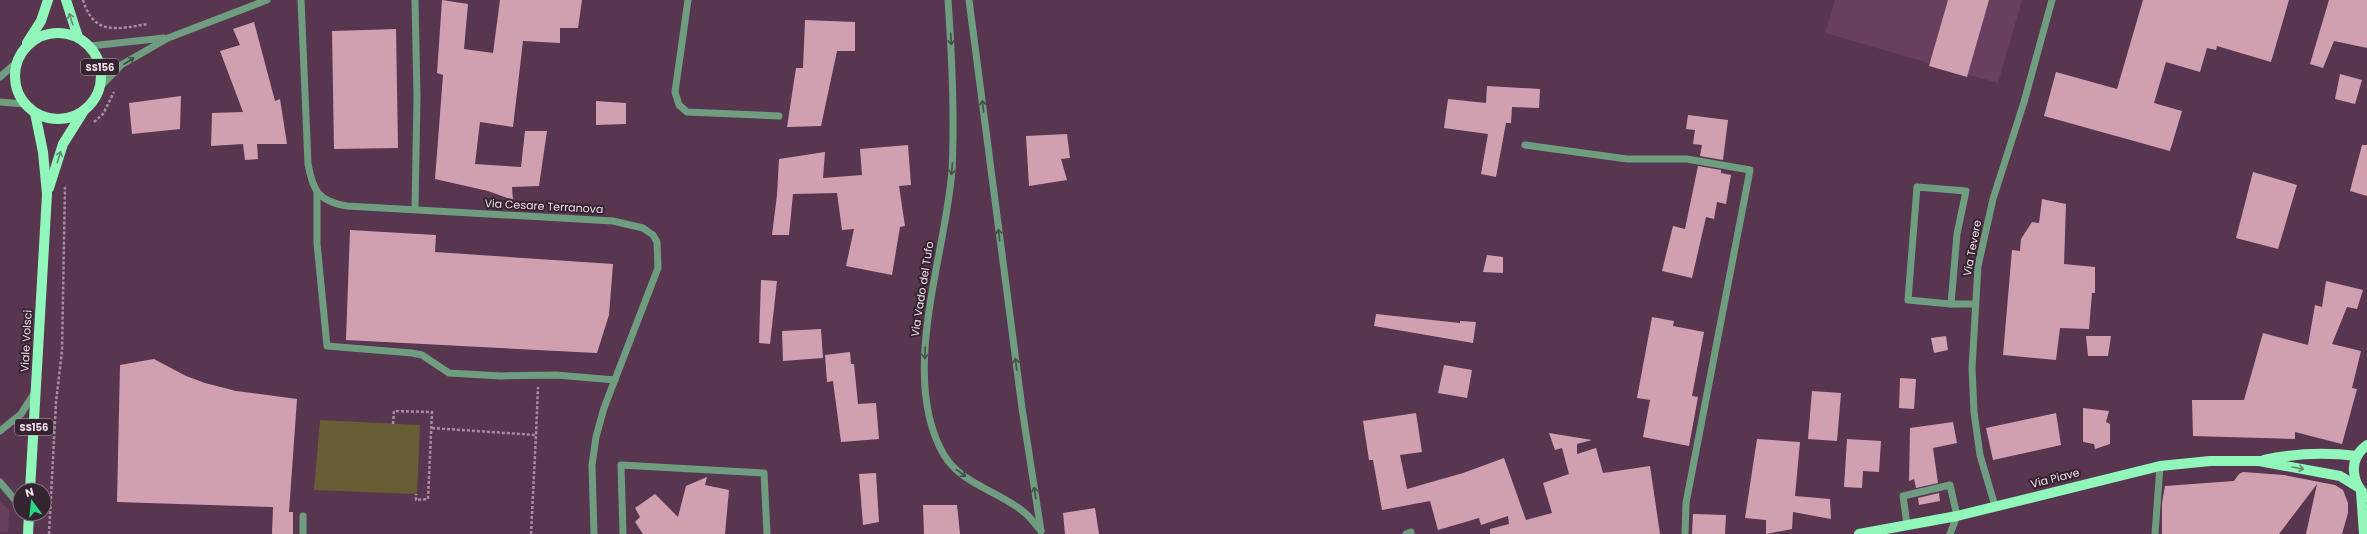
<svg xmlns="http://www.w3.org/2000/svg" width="2367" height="534" font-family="Poppins,sans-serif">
  <rect width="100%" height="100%" fill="#583650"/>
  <g fill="#68405e">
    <path d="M 1835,0 L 2022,0 L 1998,83 L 1825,33 Z"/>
    <path d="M 0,501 L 9,510 L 8,532 L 0,532 Z"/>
  </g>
  <path fill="#685e33" d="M 320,420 L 420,425 L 417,494 L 314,490 Z"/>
  <g fill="#d0a0b0">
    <path d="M 442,0 L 468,4 L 464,49 L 493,53 L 500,0 L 582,0 L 578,28 L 560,28 L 560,43 L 523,41 L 513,127 L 480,122 L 475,164 L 521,167 L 525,131 L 547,131 L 539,186 L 512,187 L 513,200 L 488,191 L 435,179 L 443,75 L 437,73 Z"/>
    <path d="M 1948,0 L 1989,0 L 1967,77 L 1929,66 Z"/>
    <path d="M 2143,0 L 2289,0 L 2271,62 L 2217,46 L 2216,50 L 2207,48 L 2200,72 L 2166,62 L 2154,103 L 2182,111 L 2170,151 L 2044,116 L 2056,72 L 2117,89 Z"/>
    <path d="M 2329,0 L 2367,0 L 2367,48 L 2334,41 L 2323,68 L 2310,64 Z"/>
    <path d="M 805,20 L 855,22 L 855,51 L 837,51 L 821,126 L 787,127 L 796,68 L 803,68 Z"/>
    <path d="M 254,22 L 275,101 L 280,99 L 287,144 L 257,144 L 258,159 L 245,160 L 243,144 L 211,146 L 212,113 L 243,112 L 220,51 L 240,45 L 233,29 Z"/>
    <path d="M 396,29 L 398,148 L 334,149 L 332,31 Z"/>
    <path d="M 2340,74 L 2362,80 L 2355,104 L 2335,99 Z"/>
    <path d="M 1487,86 L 1540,89 L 1539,108 L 1512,107 L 1511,123 L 1506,123 L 1496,177 L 1481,174 L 1488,134 L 1444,128 L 1448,99 L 1486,103 Z"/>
    <path d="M 181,96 L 180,129 L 132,134 L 129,103 Z"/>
    <path d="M 596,101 L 626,103 L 626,124 L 596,125 Z"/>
    <path d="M 1688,115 L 1728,120 L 1723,160 L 1700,156 L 1702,145 L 1693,144 L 1695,130 L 1686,129 Z"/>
    <path d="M 1067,134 L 1070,158 L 1061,159 L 1067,180 L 1029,186 L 1026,136 Z"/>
    <path d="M 908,145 L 911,185 L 899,186 L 905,226 L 900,227 L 892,275 L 846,266 L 854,229 L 842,230 L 837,193 L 793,194 L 789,235 L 772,235 L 777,195 L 779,159 L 825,152 L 823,178 L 862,175 L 860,149 Z"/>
    <path d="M 2362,145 L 2367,145 L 2367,196 L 2350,191 Z"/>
    <path d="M 1698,166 L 1721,170 L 1721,173 L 1731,175 L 1726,204 L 1717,202 L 1714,219 L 1706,217 L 1692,278 L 1662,271 L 1673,226 L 1685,229 Z"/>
    <path d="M 2253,172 L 2297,185 L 2278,249 L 2236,238 Z"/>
    <path d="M 2042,199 L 2066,204 L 2064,264 L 2095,267 L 2095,293 L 2092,293 L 2089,329 L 2060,328 L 2056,360 L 2003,355 L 2012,250 L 2020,251 L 2021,239 L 2032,222 L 2039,223 Z"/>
    <path d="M 350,230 L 436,235 L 435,252 L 613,264 L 609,315 L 597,353 L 346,340 Z"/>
    <path d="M 1487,255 L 1503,257 L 1503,273 L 1483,272 Z"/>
    <path d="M 761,280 L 777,281 L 770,344 L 759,343 Z"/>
    <path d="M 2326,281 L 2363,290 L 2357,309 L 2347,307 L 2332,344 L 2361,351 L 2352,388 L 2357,389 L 2342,444 L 2295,432 L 2295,439 L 2193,436 L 2192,400 L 2244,400 L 2263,333 L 2308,345 L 2315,305 L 2322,307 Z"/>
    <path d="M 1376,314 L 1460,323 L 1460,321 L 1476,322 L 1473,343 L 1374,326 Z"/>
    <path d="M 1652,317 L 1674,321 L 1673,326 L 1704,332 L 1692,396 L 1698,397 L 1689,446 L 1643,437 L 1650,400 L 1637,398 Z"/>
    <path d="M 821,329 L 823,358 L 783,361 L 782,331 Z"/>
    <path d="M 1946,336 L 1948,350 L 1934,353 L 1931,338 Z"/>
    <path d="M 2086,336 L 2111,336 L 2108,356 L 2088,356 Z"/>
    <path d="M 850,352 L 851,364 L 854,364 L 858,404 L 876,403 L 879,439 L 841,442 L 833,381 L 827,382 L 825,355 Z"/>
    <path d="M 154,359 L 186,376 L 205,383 L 236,391 L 297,399 L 289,512 L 293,512 L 293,534 L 272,534 L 273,507 L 117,502 L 120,365 Z"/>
    <path d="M 1444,365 L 1472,370 L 1467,398 L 1438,393 Z"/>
    <path d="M 1900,378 L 1916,379 L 1914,409 L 1899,408 Z"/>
    <path d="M 1812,391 L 1841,393 L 1837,441 L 1808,439 Z"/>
    <path d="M 2083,408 L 2109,411 L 2106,422 L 2110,424 L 2110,444 L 2095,449 L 2094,444 L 2083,442 Z"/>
    <path d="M 1416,413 L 1422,452 L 1400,455 L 1407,489 L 1463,473 L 1504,458 L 1526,520 L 1552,513 L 1543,483 L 1569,474 L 1562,448 L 1555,450 L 1549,433 L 1592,440 L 1577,444 L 1577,454 L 1596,448 L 1603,473 L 1650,466 L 1660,534 L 1490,534 L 1490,529 L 1509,524 L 1508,516 L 1481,525 L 1479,518 L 1438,530 L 1430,501 L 1382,510 L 1373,460 L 1369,460 L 1363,421 Z"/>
    <path d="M 2056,413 L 2061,445 L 1993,460 L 1986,428 Z"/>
    <path d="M 1953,422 L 1957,443 L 1933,448 L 1938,483 L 1916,488 L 1914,479 L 1909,481 L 1910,428 Z"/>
    <path d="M 1757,439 L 1800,442 L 1795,496 L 1830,499 L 1831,519 L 1793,512 L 1792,529 L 1766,534 L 1766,520 L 1745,518 Z"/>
    <path d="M 1847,439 L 1881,441 L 1879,472 L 1863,471 L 1862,488 L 1844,487 Z"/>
    <path d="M 2243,472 L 2284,475 L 2335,485 L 2343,490 L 2348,503 L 2348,513 L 2342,534 L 2306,534 L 2317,484 L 2279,534 L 2162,534 L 2162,503 L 2165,486 L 2234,481 L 2239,474 Z"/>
    <path d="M 876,473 L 879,522 L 863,525 L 859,474 Z"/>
    <path d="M 707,477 L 705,485 L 729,490 L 725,534 L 643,534 L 635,522 L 640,517 L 635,508 L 655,494 L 678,517 L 686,486 Z"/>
    <path d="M 1939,493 L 1940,501 L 1919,505 L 1918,498 Z"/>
    <path d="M 923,505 L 957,505 L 960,534 L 924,534 Z"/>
    <path d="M 1095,508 L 1099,534 L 1065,534 L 1063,513 Z"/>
    <path d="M 1693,514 L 1726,515 L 1725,534 L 1692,534 Z"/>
  </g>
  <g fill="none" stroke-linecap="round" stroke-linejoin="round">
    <g stroke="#a88da1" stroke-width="2.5" stroke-dasharray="3 2" stroke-linecap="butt">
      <path d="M 83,0 C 94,36 117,29 148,24"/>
      <path d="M 94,122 L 103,114 L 114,92"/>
      <path d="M 393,424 L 394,411 L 432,412 L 428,499 L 416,500 L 416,494"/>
      <path d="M 432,428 L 536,435 L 538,387"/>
      <path d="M 49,534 L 56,402 L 62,351 L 65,187"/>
      <path d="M 531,534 L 536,435"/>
    </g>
    <g stroke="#6e9d7f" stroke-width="7">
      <path d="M 301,0 L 308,164 C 313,191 318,201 347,206 L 613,221 L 643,228 L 653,235 L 657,242 L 658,268 L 604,408 L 596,437 L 592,465 L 594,534"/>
      <path d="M 688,0 L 675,92 L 679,105 L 687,112 L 779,116"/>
      <path d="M 948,0 C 952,57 955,113 952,170 C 946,255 898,376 944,455 C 962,485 1000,491 1025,513 C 1031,518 1036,525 1041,531"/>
      <path d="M 969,0 L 1022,408 L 1041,531"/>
      <path d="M 90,46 L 164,38"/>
      <path d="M 0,77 L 16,63"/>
      <path d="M 100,87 L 121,65 L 168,38 L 267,0"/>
      <path d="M 0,102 L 24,104"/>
      <path d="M 1525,145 L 1627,159 L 1687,159 L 1750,170 L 1686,503 L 1685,534"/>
      <path d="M 1917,187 L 1966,191 L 1957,234 L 1951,304 L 1908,300 Z"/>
      <path d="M 317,192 L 317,243 L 327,346 L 412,353 L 422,355 L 449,373 L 501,376 L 556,375 L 615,380"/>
      <path d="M 415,209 L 417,97 L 415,0"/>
      <path d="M 1951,304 L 1975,304"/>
      <path d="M 0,431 L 21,414 L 35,392"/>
      <path d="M 0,482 L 20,506"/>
      <path d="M 1995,506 L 1980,455 L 1974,412 L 1972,368 L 1978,266 L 1993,199 L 2024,102 L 2052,0"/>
      <path d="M 303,516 L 303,534"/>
      <path d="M 1907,525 L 1903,496 L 1950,485 L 1957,516 L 1950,534"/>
      <path d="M 623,534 L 621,465 L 764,473 L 767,534"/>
      <path d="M 1406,534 L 1411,532 L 1411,534"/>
      <path d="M 2155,534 L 2160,466"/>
    </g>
    <g stroke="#91f6b9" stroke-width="10">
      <path d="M 66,0 L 78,37"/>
      <circle cx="58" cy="76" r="43"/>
      <path d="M 27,43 L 41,21 L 48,0"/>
      <path d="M 49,188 L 63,144 L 83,112"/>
      <path d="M 2367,445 C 2348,459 2351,482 2367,497"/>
      <path d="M 2264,460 C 2296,453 2325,452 2357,456"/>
      <path d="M 30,490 L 47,194 L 43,152 L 35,113"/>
      <path d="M 2361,492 L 2364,534"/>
      <path d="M 28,534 L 29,514"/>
      <path d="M 1859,534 L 1957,516 L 2160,466 L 2210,461 L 2259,461 L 2340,476 L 2358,487"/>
    </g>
  </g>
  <defs><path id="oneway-shaft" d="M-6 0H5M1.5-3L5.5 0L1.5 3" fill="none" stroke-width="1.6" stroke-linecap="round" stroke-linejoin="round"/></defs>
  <g stroke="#628d74">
    <use href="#oneway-shaft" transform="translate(71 19) rotate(-108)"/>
    <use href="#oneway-shaft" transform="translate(59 157) rotate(-73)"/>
    <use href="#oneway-shaft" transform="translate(2298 468) rotate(10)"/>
  </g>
  <g stroke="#484e4b">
    <use href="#oneway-shaft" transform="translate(951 39) rotate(87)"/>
    <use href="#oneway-shaft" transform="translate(129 61) rotate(-33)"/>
    <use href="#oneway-shaft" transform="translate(983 106) rotate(-97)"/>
    <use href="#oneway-shaft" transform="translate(952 169) rotate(94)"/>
    <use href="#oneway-shaft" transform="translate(999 235) rotate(-97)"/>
    <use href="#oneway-shaft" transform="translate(925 353) rotate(92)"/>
    <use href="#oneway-shaft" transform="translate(1016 364) rotate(-97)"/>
    <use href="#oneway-shaft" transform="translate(961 473) rotate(36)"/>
    <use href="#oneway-shaft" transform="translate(1035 493) rotate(-99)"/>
  </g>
  <g text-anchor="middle" stroke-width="4" stroke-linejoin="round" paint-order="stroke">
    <g fill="#34242f" stroke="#b9a6b3" stroke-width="1">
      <rect x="81" y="59" width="38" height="16" rx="3"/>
      <rect x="15" y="419" width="38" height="16" rx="3"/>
    </g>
    <g font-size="10" font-weight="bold" fill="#f2ddec">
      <text x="100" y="71">SS156</text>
      <text x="34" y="431">SS156</text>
    </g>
    <g font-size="11" fill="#f2ddec" stroke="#34242f">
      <text transform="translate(544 206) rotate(3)" y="4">Via Cesare Terranova</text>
      <text transform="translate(1972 248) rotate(-79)" y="4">Via Tevere</text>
      <text transform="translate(922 289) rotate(-81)" y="4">Via Vado del Tufo</text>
      <text transform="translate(26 341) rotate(-87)" y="4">Viale Volsci</text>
      <text transform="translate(2055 478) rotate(-14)" y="4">Via Piave</text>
    </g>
  </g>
  <g transform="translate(32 502) rotate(345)"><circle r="19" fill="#34242f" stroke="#806e7b"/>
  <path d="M0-3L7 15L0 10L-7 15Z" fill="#27d885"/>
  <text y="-6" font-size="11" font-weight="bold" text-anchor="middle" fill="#f2ddec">N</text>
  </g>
</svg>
